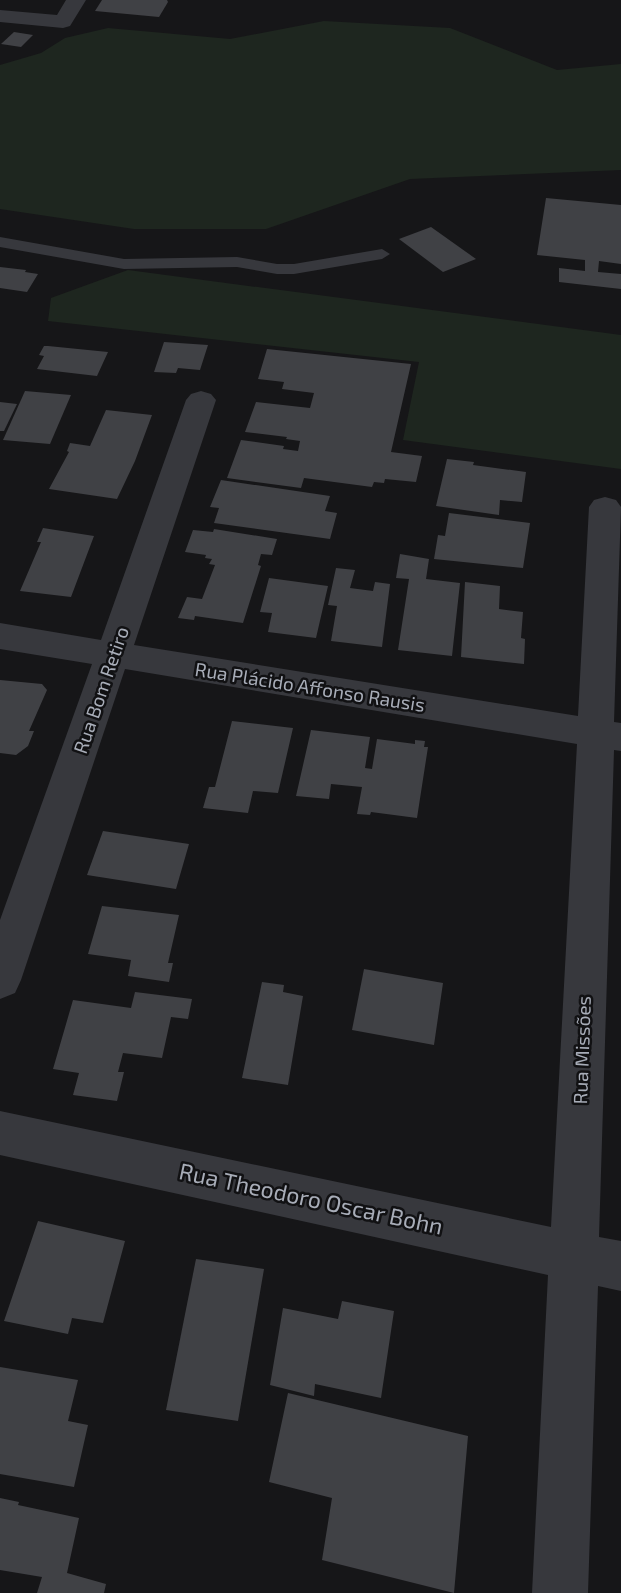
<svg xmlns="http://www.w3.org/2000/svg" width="621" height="1593" font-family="'Exo 2',sans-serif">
  <rect width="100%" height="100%" fill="#161618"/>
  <g fill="#1e261f">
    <path d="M 324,21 L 450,28 L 557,70 L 621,64 L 621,170 L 410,179 L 266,229 L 134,229 L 0,209 L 0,65 L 41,53 L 65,38 L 108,28 L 230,39 Z"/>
    <path d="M 128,270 L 621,335 L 621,469 L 403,440 L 419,362 L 48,321 L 51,298 Z"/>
  </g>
  <g fill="#404145">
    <path d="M 102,0 L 167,0 L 168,2 L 159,17 L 95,11 Z"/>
    <path d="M 14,32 L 33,35 L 21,47 L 1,44 Z"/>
    <path d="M 546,198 L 621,205 L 621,264 L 599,261 L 598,272 L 621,274 L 621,289 L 559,282 L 559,268 L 585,271 L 585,260 L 537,255 Z"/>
    <path d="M 431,227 L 476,259 L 443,272 L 399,239 Z"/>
    <path d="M 0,267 L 26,270 L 25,272 L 38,274 L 27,292 L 0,288 Z"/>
    <path d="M 164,342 L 208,345 L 200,370 L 178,368 L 176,373 L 154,372 Z"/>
    <path d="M 44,346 L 48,346 L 108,352 L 97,376 L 37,369 L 44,356 L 39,355 Z"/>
    <path d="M 267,349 L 411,364 L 391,452 L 422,456 L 416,482 L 385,479 L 384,483 L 374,482 L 372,487 L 304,478 L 301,488 L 227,478 L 241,440 L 284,446 L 283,449 L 298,451 L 300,441 L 286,439 L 287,437 L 245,432 L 256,402 L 310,408 L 314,393 L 282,389 L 284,382 L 258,379 Z"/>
    <path d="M 25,391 L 71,395 L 50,444 L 3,440 Z"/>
    <path d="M 0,402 L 17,404 L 4,431 L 0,431 Z"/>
    <path d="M 106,410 L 152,415 L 135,461 L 117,499 L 49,489 L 69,452 L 67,451 L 70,443 L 90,446 Z"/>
    <path d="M 447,459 L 474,462 L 473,465 L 526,472 L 522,502 L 500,500 L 499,515 L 436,506 Z"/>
    <path d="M 221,480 L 330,496 L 325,511 L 337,513 L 330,539 L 214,523 L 219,508 L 210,507 Z"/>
    <path d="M 449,513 L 530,523 L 523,568 L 434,559 L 438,535 L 445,536 Z"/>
    <path d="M 43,528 L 94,536 L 71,597 L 20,591 L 41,542 L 37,542 Z"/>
    <path d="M 214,529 L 277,539 L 272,555 L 261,554 L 258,565 L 261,566 L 243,623 L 195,616 L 194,620 L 178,618 L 187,597 L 202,599 L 215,565 L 209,564 L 212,559 L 205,558 L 206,555 L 185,552 L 193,530 L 213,532 Z"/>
    <path d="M 400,554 L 429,559 L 426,579 L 460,583 L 452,656 L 398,650 L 409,579 L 396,578 Z"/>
    <path d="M 336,568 L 355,570 L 350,588 L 373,591 L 375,582 L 390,584 L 382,647 L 331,641 L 337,606 L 328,605 Z"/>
    <path d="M 269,578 L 328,586 L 316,638 L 268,632 L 272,613 L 260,612 Z"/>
    <path d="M 465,582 L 500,586 L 499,609 L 523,612 L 521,638 L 525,639 L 524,664 L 461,657 Z"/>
    <path d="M 0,680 L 42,684 L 47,690 L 29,731 L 34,731 L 28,746 L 16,755 L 0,753 Z"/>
    <path d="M 232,721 L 293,728 L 278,793 L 253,791 L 248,813 L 203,808 L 209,787 L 215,787 Z"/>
    <path d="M 311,730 L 370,737 L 365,768 L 372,769 L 377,739 L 415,744 L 415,740 L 425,741 L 424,747 L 428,747 L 417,818 L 371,812 L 370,815 L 357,814 L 362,787 L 331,784 L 329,799 L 296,796 Z"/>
    <path d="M 103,831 L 189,844 L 176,889 L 87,875 Z"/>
    <path d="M 102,906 L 179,915 L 168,963 L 173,963 L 169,982 L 128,976 L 131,960 L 88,954 Z"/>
    <path d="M 364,969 L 443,983 L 434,1045 L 352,1030 Z"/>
    <path d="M 262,982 L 284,985 L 283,992 L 303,996 L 288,1085 L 242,1078 Z"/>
    <path d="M 135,992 L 192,999 L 188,1019 L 171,1017 L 162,1058 L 123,1053 L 118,1072 L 124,1072 L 117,1101 L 73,1095 L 79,1073 L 53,1069 L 73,1000 L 131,1008 Z"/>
    <path d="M 38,1221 L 125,1241 L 103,1323 L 72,1318 L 68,1334 L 4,1321 Z"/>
    <path d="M 196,1259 L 264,1269 L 238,1421 L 166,1410 Z"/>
    <path d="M 342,1301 L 394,1311 L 381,1398 L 315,1384 L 314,1396 L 270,1385 L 283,1308 L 338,1319 Z"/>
    <path d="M 0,1367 L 78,1380 L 68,1421 L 88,1425 L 74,1487 L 0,1474 Z"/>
    <path d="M 288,1393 L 468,1436 L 454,1593 L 322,1560 L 332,1498 L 269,1482 Z"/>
    <path d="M 0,1498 L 19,1502 L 18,1505 L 79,1518 L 67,1573 L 106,1584 L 104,1593 L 37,1593 L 42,1577 L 0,1570 Z"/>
  </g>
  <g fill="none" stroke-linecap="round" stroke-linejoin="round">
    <path fill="#37383d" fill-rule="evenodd" d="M 0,237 L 124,259 L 237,257 L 277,264 L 294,264 L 382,249 L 390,254 L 382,259 L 294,274 L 277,274 L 237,267 L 124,269 L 0,247 Z"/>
    <g fill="#37383d" fill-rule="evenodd">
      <path d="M 66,0 L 86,0 L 70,26 L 63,28 L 0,22 L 0,10 L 57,15 Z"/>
      <path d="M 201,391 L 211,394 L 216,400 L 134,645 L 578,716 L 589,507 L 594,500 L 605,497 L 616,500 L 621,507 L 614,722 L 621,723 L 621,751 L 614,750 L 599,1237 L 621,1241 L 621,1291 L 598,1286 L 588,1593 L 532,1593 L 548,1275 L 0,1155 L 0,1111 L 551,1227 L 577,744 L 125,669 L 21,980 L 15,993 L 0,999 L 0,920 L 92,664 L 0,649 L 0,623 L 101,640 L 186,400 L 191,394 Z"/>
    </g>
  </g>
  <g text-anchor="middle" stroke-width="5" stroke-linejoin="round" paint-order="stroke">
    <g font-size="19" fill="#a8adb8" stroke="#111113">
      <text transform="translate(310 687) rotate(9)" y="7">Rua Plácido Affonso Rausis</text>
      <text transform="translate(101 690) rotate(-71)" y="7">Rua Bom Retiro</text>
      <text transform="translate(582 1050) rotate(-88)" y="7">Rua Missões</text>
    </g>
    <g font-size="23" fill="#a8adb8" stroke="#111113">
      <text transform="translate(311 1199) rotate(12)" y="8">Rua Theodoro Oscar Bohn</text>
    </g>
  </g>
</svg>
